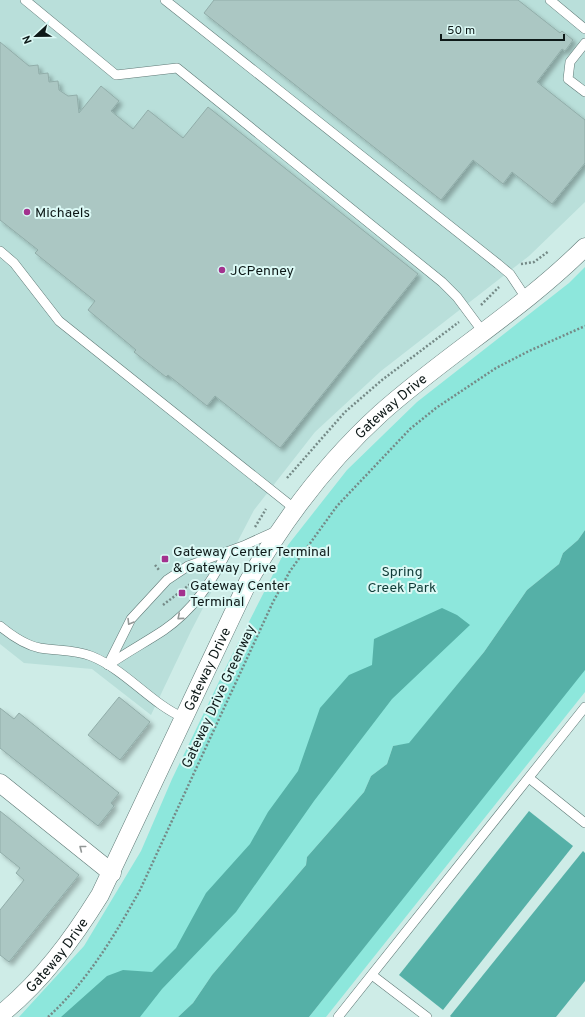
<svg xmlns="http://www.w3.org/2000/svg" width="585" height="1017" font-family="Overpass,sans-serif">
  <defs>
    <filter id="shadow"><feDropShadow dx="3.5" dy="3.5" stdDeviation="2" flood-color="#0004"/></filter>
  </defs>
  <rect width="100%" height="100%" fill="#ceece7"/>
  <path fill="#b9dfda" d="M 0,0 L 585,0 L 585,202 L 529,256 L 381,371 L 315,432 L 254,510 L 191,631 L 151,715 L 92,669 L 24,663 L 0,644 Z"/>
  <g fill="#8de7dc">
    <path d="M 585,267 L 585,530 L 578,540 L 563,553 L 559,564 L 527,590 L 484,652 L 409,744 L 393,746 L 387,764 L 371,776 L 364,792 L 307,857 L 306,865 L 212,975 L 193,1003 L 178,1017 L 19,1017 L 84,946 L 141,851 L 172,779 L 228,663 L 288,545 L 347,470 L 417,402 L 569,283 Z"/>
    <path d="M 585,667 L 585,692 L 326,1017 L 309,1017 Z"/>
  </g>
  <path fill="#55b1a7" d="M 442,608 L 457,615 L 470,625 L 392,699 L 314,801 L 236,912 L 162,989 L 140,1017 L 61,1017 L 107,976 L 123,970 L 152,972 L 176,948 L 206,893 L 250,844 L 268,812 L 298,771 L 320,708 L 349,675 L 372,665 L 374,639 Z"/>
  <g fill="#55b0a7">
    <path d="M 585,530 L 585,670 L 309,1017 L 178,1017 L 193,1003 L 212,975 L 306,865 L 307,857 L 364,792 L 371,776 L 387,764 L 393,746 L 409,743 L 484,652 L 527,590 L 559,564 L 563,553 L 578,540 Z"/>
    <path d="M 529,811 L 573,846 L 443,1010 L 399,975 Z"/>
    <path d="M 583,851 L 585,853 L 585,981 L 556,1017 L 451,1017 L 450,1016 Z"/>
  </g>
  <g fill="#abc7c3" stroke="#91ada9" filter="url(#shadow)">
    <path d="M 214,0 L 518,0 L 560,33 L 562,31 L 573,40 L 565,51 L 562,49 L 537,82 L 585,120 L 585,163 L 552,204 L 512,172 L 503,184 L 473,160 L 441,200 L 204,13 Z"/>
    <path d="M 0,42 L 29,66 L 38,65 L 39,74 L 48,73 L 49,82 L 58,81 L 59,90 L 68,96 L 77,95 L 79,113 L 101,86 L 119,101 L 111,111 L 133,129 L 148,110 L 183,138 L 208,107 L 418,274 L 280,448 L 215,396 L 207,406 L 168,375 L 166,377 L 134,352 L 136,350 L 88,310 L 95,301 L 35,253 L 38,250 L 0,220 Z"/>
    <path d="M 119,697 L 150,722 L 120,760 L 88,735 Z"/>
    <path d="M 0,708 L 14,719 L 19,713 L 119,793 L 111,803 L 114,806 L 98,826 L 0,748 Z"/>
    <path d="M 0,811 L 79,875 L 9,962 L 0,955 L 0,910 L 24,880 L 16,873 L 20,868 L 0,852 Z"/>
  </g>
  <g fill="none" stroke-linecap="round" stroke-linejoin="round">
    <g stroke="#5f7976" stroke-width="10">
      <g id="service">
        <path d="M 25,0 L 116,75 L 177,68 L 442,282 L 457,297 L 483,332"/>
        <path d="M 165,0 L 498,264 L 510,274 L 526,298"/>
        <path d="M 550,0 L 585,29"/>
        <path d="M 585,43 L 570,62 L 568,79 L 585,92"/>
        <path d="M 0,251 L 14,263 L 59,321 L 295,509"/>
        <path d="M 0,626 C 12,636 25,645 40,648 C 57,651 74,649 91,656 C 126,670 150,703 184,718"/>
        <path d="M 110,664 C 127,652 146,642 164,630 C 193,610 211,583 227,552"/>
        <path d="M 108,665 L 131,619 L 167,580 L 188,566 L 243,546 L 276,531"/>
        <path d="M 529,778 L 585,823"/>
        <path d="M 372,975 L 427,1017"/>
        <path d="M 338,1017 L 585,707"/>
      </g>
    </g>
    <g stroke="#5f7976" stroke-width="19">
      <g id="minor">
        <path d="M 0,783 L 112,873"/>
        <path id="s1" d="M 0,1015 C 41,982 72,940 100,895 L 248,582 C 284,519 327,462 381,413 C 446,355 523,309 585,247"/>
      </g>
    </g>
    <g stroke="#758a87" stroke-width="2.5" stroke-dasharray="2 2" stroke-linecap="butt">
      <path d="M 521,264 L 534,262 L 549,251"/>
      <path d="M 481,305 L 499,287"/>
      <path d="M 287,478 L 345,412 L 382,380 L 459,322"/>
      <path d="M 255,527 L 266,509"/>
      <path d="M 155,565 L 159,570"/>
      <path d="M 163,605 L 193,582"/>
      <path d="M 48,1017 C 87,982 115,935 140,890 L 273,602 L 290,571 L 337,506 L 410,429 L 436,408 L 496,368 L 529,351 L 585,326"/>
    </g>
    <use href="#service" stroke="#fff" stroke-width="9"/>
    <use href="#minor" stroke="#fff" stroke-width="18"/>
  </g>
  <defs><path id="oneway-chevron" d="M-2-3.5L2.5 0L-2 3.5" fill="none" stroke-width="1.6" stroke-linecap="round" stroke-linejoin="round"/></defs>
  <g stroke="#939897">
    <use href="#oneway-chevron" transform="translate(180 617) rotate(140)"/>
    <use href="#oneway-chevron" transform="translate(130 622) rotate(121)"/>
    <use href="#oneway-chevron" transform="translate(82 848) rotate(-142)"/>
  </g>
  <g fill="#a3318e" stroke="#dbf9f5" stroke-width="1.5">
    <circle cx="27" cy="212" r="4"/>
    <circle cx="222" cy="270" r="4"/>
    <rect x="161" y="555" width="8" height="8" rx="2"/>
    <rect x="178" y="589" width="8" height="8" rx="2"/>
  </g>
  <g text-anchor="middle" stroke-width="4" stroke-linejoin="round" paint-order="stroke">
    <g font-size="14" fill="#0e1918" stroke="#dbf9f5" text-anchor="start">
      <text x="35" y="217">Michaels</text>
      <text x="230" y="275">JCPenney</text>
      <text x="173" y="556">Gateway Center Terminal<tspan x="173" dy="16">&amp; Gateway Drive</tspan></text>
      <text x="190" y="590">Gateway Center<tspan x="190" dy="16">Terminal</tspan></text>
    </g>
    <g font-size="14" fill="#0e1918" stroke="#dbf9f5">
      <text dy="5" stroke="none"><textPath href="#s1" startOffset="731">Gateway Drive</textPath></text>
      <text dy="5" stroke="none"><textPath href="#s1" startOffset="407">Gateway Drive</textPath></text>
      <text transform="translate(218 696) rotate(-65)" y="5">Gateway Drive Greenway</text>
      <text dy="5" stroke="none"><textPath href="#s1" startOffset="83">Gateway Drive</textPath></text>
    </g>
    <g font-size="14" fill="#0f3b37" stroke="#dbf9f5">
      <text x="402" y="576">Spring<tspan x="402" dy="16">Creek Park</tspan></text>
    </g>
  </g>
  <g transform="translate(36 36) rotate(248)" stroke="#dbf9f5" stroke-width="3" paint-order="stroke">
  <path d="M0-3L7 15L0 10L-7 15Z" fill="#0e1918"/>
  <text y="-6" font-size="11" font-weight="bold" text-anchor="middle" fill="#0e1918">N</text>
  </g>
  <path d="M441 34v6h123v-6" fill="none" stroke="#0e1918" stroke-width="2"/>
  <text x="447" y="34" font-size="12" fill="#0e1918" stroke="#dbf9f5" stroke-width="3" paint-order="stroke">50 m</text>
</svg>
